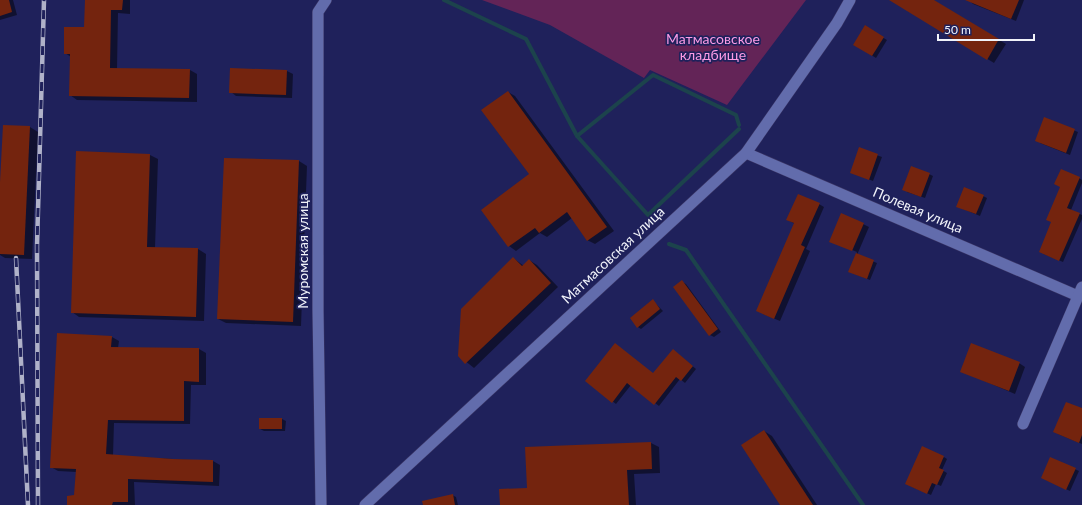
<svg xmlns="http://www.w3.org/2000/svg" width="1082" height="505" font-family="Lato,sans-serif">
  <rect width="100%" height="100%" fill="#1f215b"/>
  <path fill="#632457" d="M 482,0 L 806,0 L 727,105 L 650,70 L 644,78 L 550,25 Z"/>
  <g fill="#0007">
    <path d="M 0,0 L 13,0 L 17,15 L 0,20 Z"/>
    <path d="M 86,0 L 130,0 L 130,14 L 118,13 L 117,69 L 190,70 L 197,74 L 197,102 L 77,100 L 70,95 L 71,57 L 65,53 L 85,28 Z"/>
    <path d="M 902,0 L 933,0 L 1006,44 L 994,63 L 899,5 Z"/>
    <path d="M 969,0 L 1024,0 L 1016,21 L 973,4 Z"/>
    <path d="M 865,27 L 887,40 L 876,58 L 855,45 Z"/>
    <path d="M 287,71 L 293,74 L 292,98 L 236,96 L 231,92 Z"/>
    <path d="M 508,92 L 515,96 L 614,231 L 595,244 L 587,240 L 572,218 L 547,237 L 540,233 L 516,251 L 509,246 L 482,210 L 531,175 Z"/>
    <path d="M 1045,118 L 1078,132 L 1070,155 L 1040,143 Z"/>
    <path d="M 4,126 L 30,127 L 38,132 L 32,259 L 5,258 L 0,255 L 0,203 Z"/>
    <path d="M 859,149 L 882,157 L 873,181 L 855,174 Z"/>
    <path d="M 77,152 L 150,155 L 158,159 L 155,248 L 198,249 L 206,254 L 204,321 L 79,317 L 72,312 Z"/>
    <path d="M 299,161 L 307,166 L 301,326 L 226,323 L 218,319 Z"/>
    <path d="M 929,174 L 933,176 L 925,198 L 907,192 Z"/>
    <path d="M 1079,178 L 1082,180 L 1082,183 L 1071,210 L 1082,215 L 1082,219 L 1063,262 L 1044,254 Z"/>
    <path d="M 983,196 L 987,198 L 980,216 L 961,208 Z"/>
    <path d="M 819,204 L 824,207 L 806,249 L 810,251 L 780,321 L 763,314 L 795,224 L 788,220 Z"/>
    <path d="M 863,224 L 869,227 L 857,255 L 877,263 L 870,280 L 850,272 L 857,252 L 835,243 Z"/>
    <path d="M 513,258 L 524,266 L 529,260 L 537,265 L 558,287 L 474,368 L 459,356 Z"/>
    <path d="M 682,282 L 686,284 L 721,332 L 714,337 L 710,335 Z"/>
    <path d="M 653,301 L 663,311 L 641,329 L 638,327 Z"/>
    <path d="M 112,337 L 119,341 L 118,348 L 199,349 L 206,353 L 206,385 L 191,385 L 190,424 L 114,423 L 113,456 L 213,461 L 220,465 L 219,486 L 134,482 L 135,505 L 68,505 L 75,496 L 76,472 L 58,471 L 51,467 Z"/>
    <path d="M 677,353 L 696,369 L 685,383 L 680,379 L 659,406 L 631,385 L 616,404 L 586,381 L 654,374 Z"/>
    <path d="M 1019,363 L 1025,367 L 1015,394 L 961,371 Z"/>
    <path d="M 1082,409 L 1082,444 L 1058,434 Z"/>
    <path d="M 282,419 L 286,421 L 285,431 L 264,431 L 260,429 Z"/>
    <path d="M 764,431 L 772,436 L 817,505 L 781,505 Z"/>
    <path d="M 651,443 L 659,447 L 660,473 L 634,474 L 636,505 L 501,505 L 528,489 Z"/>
    <path d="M 944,457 L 947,459 L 942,470 L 947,473 L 941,486 L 936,484 L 931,495 L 910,486 Z"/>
    <path d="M 1051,458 L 1079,471 L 1070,491 L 1046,480 Z"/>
    <path d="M 452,495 L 456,497 L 458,505 L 438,505 Z"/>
  </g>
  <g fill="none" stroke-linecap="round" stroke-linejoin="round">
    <g stroke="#1c434c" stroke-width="4">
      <path d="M 444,0 L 526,39 L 577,136 L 648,215 L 739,129"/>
      <path d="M 577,136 L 653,75 L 736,115 L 739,125"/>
      <path d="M 669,244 L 686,250 L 863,505"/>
    </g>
  </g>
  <g fill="#74240e">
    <path d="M 0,0 L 9,0 L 12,12 L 0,16 Z"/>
    <path d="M 85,0 L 123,0 L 122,10 L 111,10 L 110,68 L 190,69 L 189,98 L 69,96 L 70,54 L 64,54 L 64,27 L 84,27 Z"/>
    <path d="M 889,0 L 934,0 L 999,39 L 987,60 Z"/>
    <path d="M 965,0 L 1019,0 L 1011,19 Z"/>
    <path d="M 865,25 L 884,37 L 872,56 L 853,45 Z"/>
    <path d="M 230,68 L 287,70 L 286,95 L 229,93 Z"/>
    <path d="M 508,91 L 607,227 L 587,241 L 567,212 L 539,233 L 535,228 L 508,247 L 481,210 L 529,174 L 481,110 Z"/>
    <path d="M 1044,117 L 1075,129 L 1066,153 L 1035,141 Z"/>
    <path d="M 3,125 L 30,126 L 24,255 L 0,254 L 0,182 Z"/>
    <path d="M 859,147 L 878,154 L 869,180 L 850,173 Z"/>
    <path d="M 76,151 L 150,154 L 147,247 L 198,248 L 196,317 L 71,313 Z"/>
    <path d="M 224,158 L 299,160 L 293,322 L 217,319 Z"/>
    <path d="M 911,166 L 930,173 L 921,197 L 902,190 Z"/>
    <path d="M 1061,169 L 1080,177 L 1067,208 L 1080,213 L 1059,261 L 1039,252 L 1051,222 L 1046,220 L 1060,187 L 1054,184 Z"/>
    <path d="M 964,187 L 984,195 L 976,214 L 956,207 Z"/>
    <path d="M 798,194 L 820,203 L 801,245 L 805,247 L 774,319 L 756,311 L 794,223 L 786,220 Z"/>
    <path d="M 841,213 L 864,223 L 852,251 L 829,242 Z"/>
    <path d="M 856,253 L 874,260 L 867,279 L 848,272 Z"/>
    <path d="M 513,257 L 522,266 L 529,259 L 551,283 L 465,364 L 458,356 L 461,309 Z"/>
    <path d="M 682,280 L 718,329 L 709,336 L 673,287 Z"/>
    <path d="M 653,299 L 660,309 L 637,328 L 630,318 Z"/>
    <path d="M 57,333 L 112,336 L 111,347 L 199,348 L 199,382 L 184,381 L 184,421 L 108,420 L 106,454 L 173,459 L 213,460 L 213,482 L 128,479 L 128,502 L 113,502 L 112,505 L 67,505 L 67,496 L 74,495 L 76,469 L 50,468 Z"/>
    <path d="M 615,343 L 653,373 L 673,349 L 693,366 L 681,381 L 676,377 L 654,405 L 627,383 L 612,403 L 585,381 Z"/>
    <path d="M 971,343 L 1020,362 L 1009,391 L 960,372 Z"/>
    <path d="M 1066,402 L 1082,408 L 1082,435 L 1079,443 L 1053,432 Z"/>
    <rect x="259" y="418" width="23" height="11"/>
    <path d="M 764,430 L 813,505 L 780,505 L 741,445 Z"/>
    <path d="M 651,442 L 652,469 L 627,470 L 629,505 L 500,505 L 499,489 L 527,488 L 525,447 Z"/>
    <path d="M 922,446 L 944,456 L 939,468 L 944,470 L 937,485 L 932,483 L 927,494 L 905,484 Z"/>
    <path d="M 1050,457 L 1076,468 L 1066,490 L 1041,478 Z"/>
    <path d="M 453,494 L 455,505 L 423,505 L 422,501 Z"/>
  </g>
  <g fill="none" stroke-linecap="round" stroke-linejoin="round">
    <g stroke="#3a3564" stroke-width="12">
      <g id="minor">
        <path d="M 746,153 L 1078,296"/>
        <path d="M 1023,424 L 1082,287"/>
        <path d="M 321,505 L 318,310 L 318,12 L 326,0"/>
        <path d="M 365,505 L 746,153 L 837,23 L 850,0"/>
      </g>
    </g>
    <use href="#minor" stroke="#626cac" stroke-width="11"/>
    <g stroke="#b0b2c9" stroke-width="4.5">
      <g id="rail">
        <path d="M 16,258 L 28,505"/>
        <path d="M 38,505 L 37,246 L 44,0"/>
      </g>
    </g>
    <use href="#rail" stroke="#1f215b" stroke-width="3" stroke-dasharray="9" stroke-linecap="butt"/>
  </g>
  <g text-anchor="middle" stroke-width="3.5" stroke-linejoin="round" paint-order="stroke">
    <g font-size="14" fill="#fc9be5" stroke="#1f215b">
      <text x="713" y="44">Матмасовское<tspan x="713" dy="16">кладбище</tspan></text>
    </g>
    <g font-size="14" fill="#f1f3fa" stroke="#1f215b">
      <text transform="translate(918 210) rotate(23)" y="5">Полевая улица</text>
      <text transform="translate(303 251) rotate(-90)" y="5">Муромская улица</text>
      <text transform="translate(613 255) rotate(-43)" y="5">Матмасовская улица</text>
    </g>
  </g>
  <path d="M938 34v6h96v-6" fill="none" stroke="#f1f3fa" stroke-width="2"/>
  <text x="944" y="34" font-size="12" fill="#f1f3fa" stroke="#1f215b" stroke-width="3" paint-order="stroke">50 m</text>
</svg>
